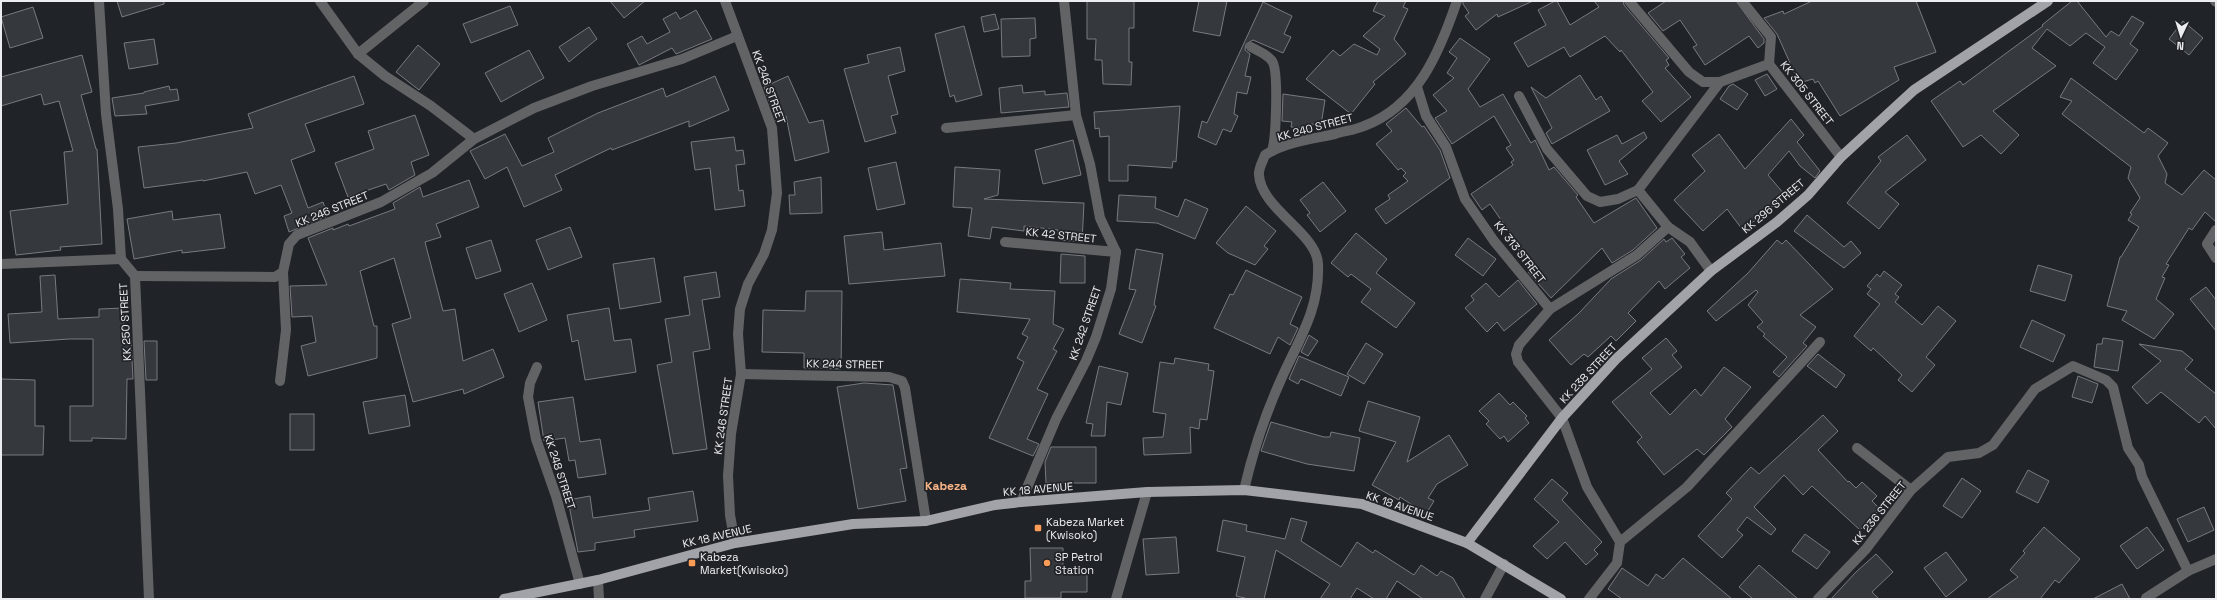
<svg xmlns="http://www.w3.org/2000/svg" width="2217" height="600" font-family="'Space Grotesk',sans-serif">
  <rect width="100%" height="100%" fill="#202327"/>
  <g fill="#35383d" stroke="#777a80">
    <path d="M 117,1 L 164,1 L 164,4 L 122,17 Z"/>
    <path d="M 610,1 L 645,1 L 624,18 Z"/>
    <path d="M 1087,1 L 1134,1 L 1134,28 L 1129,28 L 1129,62 L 1132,62 L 1131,85 L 1103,84 L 1102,60 L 1095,60 L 1096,39 L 1087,39 Z"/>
    <path d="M 1199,1 L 1227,1 L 1220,36 L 1193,31 Z"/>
    <path d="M 1378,1 L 1406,1 L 1403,7 L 1408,9 L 1394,39 L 1406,54 L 1373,82 L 1375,84 L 1351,114 L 1306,79 L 1333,50 L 1340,56 L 1354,44 L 1377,55 L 1380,49 L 1363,36 L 1385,16 L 1373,11 Z"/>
    <path d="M 1463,1 L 1533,1 L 1498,17 L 1497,14 L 1476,30 L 1465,16 L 1469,13 L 1463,4 Z"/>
    <path d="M 1555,1 L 1557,1 L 1570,25 L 1599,7 L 1594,1 L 1623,1 L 1624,5 L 1669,58 L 1666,60 L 1669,65 L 1665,68 L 1691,97 L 1661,122 L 1642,101 L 1653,92 L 1621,50 L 1620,52 L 1605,36 L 1570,57 L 1564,47 L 1528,67 L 1514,43 L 1546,25 L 1538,10 Z"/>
    <path d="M 1666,1 L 1736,1 L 1764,39 L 1764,43 L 1758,48 L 1749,36 L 1705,65 L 1693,47 L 1697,45 L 1680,20 L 1663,31 L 1648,13 Z"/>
    <path d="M 1812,1 L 1916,1 L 1936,52 L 1894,67 L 1899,80 L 1840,116 L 1818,81 L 1815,83 L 1813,79 L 1799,83 L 1777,34 L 1764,18 L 1783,11 L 1784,14 Z"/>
    <path d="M 2072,1 L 2077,1 L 2106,37 L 2111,31 L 2119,36 L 2132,16 L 2144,23 L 2130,44 L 2138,50 L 2116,80 L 2093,63 L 2105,47 L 2086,33 L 2070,46 L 2047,29 L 2032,48 L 2056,66 L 1993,111 L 2019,135 L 2001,154 L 1981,135 L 1963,147 L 1931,101 L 1960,81 L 1963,85 L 2043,26 L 2042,25 Z"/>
    <path d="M 1263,2 L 1292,16 L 1284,34 L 1291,37 L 1283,53 L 1253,40 L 1246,44 L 1245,50 L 1250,54 L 1245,76 L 1251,77 L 1247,94 L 1237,92 L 1234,114 L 1238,116 L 1231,132 L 1223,129 L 1216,145 L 1198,137 L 1202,121 L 1207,123 Z"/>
    <path d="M 510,6 L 518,25 L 471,43 L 463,24 Z"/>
    <path d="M 33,7 L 43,38 L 10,48 L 1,17 Z"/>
    <path d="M 696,10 L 712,39 L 676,54 L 672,48 L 639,65 L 627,44 L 642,36 L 647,44 L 670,32 L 663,19 L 676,12 L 680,19 Z"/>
    <path d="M 995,14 L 999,29 L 984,32 L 981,17 Z"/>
    <path d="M 1035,18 L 1036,38 L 1030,39 L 1030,56 L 1002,57 L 1001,19 Z"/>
    <path d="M 2183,21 L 2203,38 L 2189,55 L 2169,39 Z"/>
    <path d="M 964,26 L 982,95 L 956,102 L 954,95 L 950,97 L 935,34 Z"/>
    <path d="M 589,27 L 597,39 L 569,62 L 559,47 Z"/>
    <path d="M 1460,38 L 1490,59 L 1468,89 L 1480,107 L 1503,94 L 1531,143 L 1535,140 L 1549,170 L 1554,167 L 1578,195 L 1576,197 L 1594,223 L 1636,198 L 1657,228 L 1633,250 L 1612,263 L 1602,248 L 1551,298 L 1528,272 L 1534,268 L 1517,248 L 1519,246 L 1490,204 L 1482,210 L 1471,194 L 1513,165 L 1511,162 L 1514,160 L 1506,148 L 1511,145 L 1494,116 L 1452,144 L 1435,118 L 1447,111 L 1433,95 L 1454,78 L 1447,73 L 1457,58 L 1449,52 Z"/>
    <path d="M 154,39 L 158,64 L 129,69 L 124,43 Z"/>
    <path d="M 418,45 L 440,64 L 419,90 L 396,72 Z"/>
    <path d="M 900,47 L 905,71 L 888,76 L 898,114 L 891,116 L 896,133 L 865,142 L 844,69 L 869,63 L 867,55 Z"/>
    <path d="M 529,50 L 544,78 L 501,102 L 485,73 Z"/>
    <path d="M 82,55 L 92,92 L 81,95 L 96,149 L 97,149 L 102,244 L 60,247 L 61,250 L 16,255 L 10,211 L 68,204 L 64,152 L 73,151 L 59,101 L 44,105 L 41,94 L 1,106 L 1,77 Z"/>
    <path d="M 1767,74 L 1777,89 L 1765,96 L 1755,80 Z"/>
    <path d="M 1580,75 L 1596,100 L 1601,96 L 1610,111 L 1552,144 L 1546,133 L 1552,128 L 1531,87 L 1546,98 Z"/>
    <path d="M 354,76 L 364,104 L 305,124 L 315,151 L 291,160 L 308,208 L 323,202 L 328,216 L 289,232 L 284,216 L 292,213 L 281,185 L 255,194 L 247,172 L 203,181 L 203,180 L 144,188 L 138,147 L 176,143 L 253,128 L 248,114 Z"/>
    <path d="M 715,76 L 729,110 L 689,127 L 689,121 L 612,150 L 611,148 L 555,175 L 562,190 L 524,207 L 507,167 L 485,179 L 470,151 L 505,134 L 522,166 L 554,152 L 548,138 L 598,113 L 663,88 L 666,97 Z"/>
    <path d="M 788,76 L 809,123 L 823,120 L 829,152 L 795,161 L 786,116 L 776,121 L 764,87 Z"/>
    <path d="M 2071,78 L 2144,133 L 2148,128 L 2168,143 L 2158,156 L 2167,174 L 2165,183 L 2182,195 L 2204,170 L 2216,180 L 2216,222 L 2205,212 L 2192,230 L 2189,228 L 2166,264 L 2169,265 L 2162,277 L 2165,278 L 2156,299 L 2174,314 L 2154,339 L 2122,320 L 2127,311 L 2107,306 L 2120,257 L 2121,257 L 2139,227 L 2128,220 L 2132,214 L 2130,213 L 2140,198 L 2128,178 L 2131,167 L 2062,114 L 2072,101 L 2060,97 Z"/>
    <path d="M 1733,84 L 1748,94 L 1737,110 L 1720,99 L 1729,86 Z"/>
    <path d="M 1022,85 L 1023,93 L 1045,91 L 1045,95 L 1067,93 L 1069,107 L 1001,113 L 999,88 Z"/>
    <path d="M 169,86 L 170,90 L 177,89 L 179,100 L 145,106 L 147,114 L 115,116 L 112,98 L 144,93 L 144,92 Z"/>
    <path d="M 1283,94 L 1325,100 L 1321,125 L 1311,124 L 1311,129 L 1291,127 L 1292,122 L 1282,121 Z"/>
    <path d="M 1180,106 L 1176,162 L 1173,161 L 1172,168 L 1128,165 L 1128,181 L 1109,181 L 1109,136 L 1100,137 L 1099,128 L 1095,129 L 1094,112 Z"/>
    <path d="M 1406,108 L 1422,127 L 1424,126 L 1440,150 L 1450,178 L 1386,224 L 1375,209 L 1390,199 L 1388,195 L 1408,181 L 1403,176 L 1406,173 L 1401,168 L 1398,170 L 1376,144 L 1392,131 L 1386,124 Z"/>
    <path d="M 415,115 L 429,155 L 411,162 L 415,175 L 389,190 L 386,184 L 348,197 L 335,163 L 374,149 L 368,131 Z"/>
    <path d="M 1791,119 L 1804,135 L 1797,142 L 1820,171 L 1815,178 L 1800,166 L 1789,151 L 1768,175 L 1785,195 L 1762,216 L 1742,229 L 1727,209 L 1703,231 L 1674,200 L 1705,171 L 1692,155 L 1719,134 L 1745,169 Z"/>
    <path d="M 1644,132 L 1647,138 L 1619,161 L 1628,174 L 1605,185 L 1587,150 L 1617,135 L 1622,144 Z"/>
    <path d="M 1907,135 L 1926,160 L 1885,192 L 1899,204 L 1879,229 L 1847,203 L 1881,161 L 1878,157 Z"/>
    <path d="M 734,137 L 736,151 L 743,150 L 745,164 L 736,165 L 739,191 L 743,190 L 745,206 L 715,210 L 710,168 L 695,170 L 691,142 Z"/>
    <path d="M 1073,140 L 1081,175 L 1043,184 L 1035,150 Z"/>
    <path d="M 896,162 L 905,204 L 877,210 L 868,168 Z"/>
    <path d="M 955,167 L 1000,170 L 998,195 L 984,199 L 1084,203 L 1082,242 L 1061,240 L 1061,236 L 1058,236 L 1058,230 L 1024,226 L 1024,231 L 992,227 L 990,239 L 968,236 L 972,208 L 953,207 Z"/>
    <path d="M 821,177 L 822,213 L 790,214 L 789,195 L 795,195 L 794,182 Z"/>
    <path d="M 469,180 L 479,207 L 436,224 L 441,237 L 425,242 L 443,311 L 455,309 L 463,361 L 493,349 L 504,377 L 464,394 L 463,389 L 413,402 L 392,324 L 411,318 L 394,258 L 360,271 L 374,326 L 377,326 L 377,358 L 308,376 L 301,346 L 316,342 L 312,316 L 292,317 L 290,286 L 327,285 L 308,238 L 333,228 L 333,230 L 348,224 L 349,226 L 395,209 L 393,203 L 420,187 L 423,197 Z"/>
    <path d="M 1323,182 L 1346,211 L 1320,232 L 1307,215 L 1310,213 L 1300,200 Z"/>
    <path d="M 1119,195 L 1156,197 L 1155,208 L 1178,217 L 1185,199 L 1208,209 L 1195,239 L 1157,223 L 1117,221 Z"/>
    <path d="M 1246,206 L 1276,231 L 1264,246 L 1268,249 L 1255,265 L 1228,253 L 1216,243 Z"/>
    <path d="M 172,211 L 173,220 L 220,214 L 225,248 L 182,253 L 182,250 L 134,259 L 127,219 Z"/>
    <path d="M 1807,215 L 1844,247 L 1851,241 L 1861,253 L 1844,268 L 1794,231 Z"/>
    <path d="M 570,227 L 582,257 L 548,270 L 536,240 Z"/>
    <path d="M 882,232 L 884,250 L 941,243 L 945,276 L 849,284 L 844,236 Z"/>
    <path d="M 1356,233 L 1387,259 L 1376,273 L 1415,303 L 1396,328 L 1361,302 L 1371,289 L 1351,274 L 1348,277 L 1331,263 Z"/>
    <path d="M 1468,238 L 1496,259 L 1483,276 L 1455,255 Z"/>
    <path d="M 1672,238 L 1685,254 L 1681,257 L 1690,268 L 1665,289 L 1659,281 L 1628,313 L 1636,321 L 1616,341 L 1611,336 L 1588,357 L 1584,354 L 1571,365 L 1549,340 L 1579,313 L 1611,279 L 1641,260 L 1664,239 L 1666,242 Z"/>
    <path d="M 491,240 L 501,271 L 476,279 L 466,248 Z"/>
    <path d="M 1777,240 L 1782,244 L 1786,240 L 1833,289 L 1800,315 L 1816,327 L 1803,343 L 1807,346 L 1779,377 L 1773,372 L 1787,357 L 1763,336 L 1765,334 L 1757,327 L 1763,322 L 1748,305 L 1758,292 L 1756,290 L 1716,321 L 1707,311 L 1748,273 Z"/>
    <path d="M 1136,249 L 1163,254 L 1154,305 L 1156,306 L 1142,343 L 1119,334 L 1136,290 L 1129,289 Z"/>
    <path d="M 1061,254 L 1085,256 L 1085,283 L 1060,283 Z"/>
    <path d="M 654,258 L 661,302 L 620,309 L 613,264 Z"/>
    <path d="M 2038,265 L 2072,275 L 2065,301 L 2030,291 Z"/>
    <path d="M 1246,270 L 1302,297 L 1290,324 L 1298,328 L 1290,345 L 1278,337 L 1270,354 L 1214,328 L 1230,294 L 1233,295 Z"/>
    <path d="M 1884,271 L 1902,285 L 1895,294 L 1899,297 L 1895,302 L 1922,325 L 1938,306 L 1956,321 L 1926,357 L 1935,365 L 1912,392 L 1898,380 L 1902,375 L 1873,348 L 1871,351 L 1854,336 L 1880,304 L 1867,294 L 1871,289 L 1867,286 L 1877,274 L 1880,277 Z"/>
    <path d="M 716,272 L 720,297 L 702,300 L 710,349 L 693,352 L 707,449 L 673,454 L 657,365 L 672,362 L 665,319 L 690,315 L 684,277 Z"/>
    <path d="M 55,275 L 58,319 L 99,317 L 99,309 L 123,308 L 125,340 L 131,340 L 133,379 L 127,379 L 126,439 L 92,438 L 92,441 L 70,441 L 70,406 L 93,406 L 93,339 L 69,339 L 10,343 L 8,314 L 42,312 L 40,276 Z"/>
    <path d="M 960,279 L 1011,283 L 1010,289 L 1055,291 L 1053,324 L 1064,329 L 1053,349 L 1057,351 L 1037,389 L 1048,394 L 1027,439 L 1039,444 L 1033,456 L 989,438 L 1024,362 L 1017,358 L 1028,337 L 1022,334 L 1030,319 L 957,312 Z"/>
    <path d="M 1518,280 L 1537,304 L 1504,331 L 1497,322 L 1487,332 L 1465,308 L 1474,300 L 1471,296 L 1486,283 L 1499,297 Z"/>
    <path d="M 532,283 L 547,320 L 519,332 L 504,294 Z"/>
    <path d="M 2206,287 L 2216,300 L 2216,331 L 2190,299 Z"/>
    <path d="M 806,291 L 842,291 L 841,369 L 804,368 L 804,353 L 762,352 L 763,310 L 805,311 Z"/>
    <path d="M 609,308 L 614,341 L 631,339 L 636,372 L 585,380 L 578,340 L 572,342 L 567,315 Z"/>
    <path d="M 2032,320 L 2065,335 L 2053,362 L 2020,347 Z"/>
    <path d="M 1309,335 L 1318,341 L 1308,356 L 1301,352 Z"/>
    <path d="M 1666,338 L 1677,351 L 1672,355 L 1682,367 L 1650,393 L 1670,415 L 1695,389 L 1701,396 L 1724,367 L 1751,387 L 1725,419 L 1732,427 L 1704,455 L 1697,449 L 1664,475 L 1637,442 L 1642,437 L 1612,402 L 1652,369 L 1642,358 Z"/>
    <path d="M 2103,338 L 2123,341 L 2118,371 L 2094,367 L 2097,344 L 2102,344 Z"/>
    <path d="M 144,341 L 157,341 L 157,380 L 146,380 Z"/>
    <path d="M 1366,343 L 1383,354 L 1364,384 L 1347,374 Z"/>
    <path d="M 2139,344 L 2182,351 L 2193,360 L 2185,369 L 2216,394 L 2216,429 L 2205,416 L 2199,423 L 2161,392 L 2147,404 L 2132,387 L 2161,361 Z"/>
    <path d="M 1818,354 L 1845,375 L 1836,388 L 1807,366 Z"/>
    <path d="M 1299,356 L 1349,377 L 1341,396 L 1301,379 L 1298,384 L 1289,379 Z"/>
    <path d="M 1175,358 L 1209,364 L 1208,370 L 1214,371 L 1207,420 L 1200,419 L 1199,429 L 1190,427 L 1191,453 L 1144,455 L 1143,438 L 1163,437 L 1166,414 L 1153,412 L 1160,362 L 1174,364 Z"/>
    <path d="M 1099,366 L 1128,373 L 1121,405 L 1107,402 L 1105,436 L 1091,436 L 1093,424 L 1086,423 Z"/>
    <path d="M 2078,376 L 2098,384 L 2092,403 L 2072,397 Z"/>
    <path d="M 1,379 L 35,380 L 35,426 L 44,426 L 43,455 L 1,455 Z"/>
    <path d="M 864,383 L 893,385 L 907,468 L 900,469 L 906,501 L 858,509 L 837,387 Z"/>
    <path d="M 1499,393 L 1510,405 L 1513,402 L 1527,416 L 1525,418 L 1529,423 L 1508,442 L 1504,436 L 1500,439 L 1486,424 L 1489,421 L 1479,411 Z"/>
    <path d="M 405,395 L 410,426 L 369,434 L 363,402 Z"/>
    <path d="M 573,397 L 580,442 L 600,439 L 606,474 L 578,478 L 575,460 L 569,461 L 565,438 L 544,441 L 538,402 Z"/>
    <path d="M 1368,401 L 1420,417 L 1407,462 L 1449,435 L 1468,465 L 1437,484 L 1428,498 L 1434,501 L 1426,514 L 1400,497 L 1399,500 L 1372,485 L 1396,442 L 1359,431 Z"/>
    <rect x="290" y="414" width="24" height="36"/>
    <path d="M 1823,415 L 1838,431 L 1818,450 L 1848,482 L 1849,481 L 1856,488 L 1862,482 L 1877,496 L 1872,501 L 1880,509 L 1860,530 L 1812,486 L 1803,495 L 1784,475 L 1754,507 L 1776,529 L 1771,535 L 1747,517 L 1737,530 L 1743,535 L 1722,558 L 1698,536 L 1732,499 L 1726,493 L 1751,467 L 1759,474 Z"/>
    <path d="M 1271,422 L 1324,437 L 1330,437 L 1331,432 L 1360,438 L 1354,471 L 1307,464 L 1261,451 Z"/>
    <path d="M 1051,447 L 1096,447 L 1096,483 L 1046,483 L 1045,462 Z"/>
    <path d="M 2028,470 L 2049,481 L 2038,503 L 2016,492 Z"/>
    <path d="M 1962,478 L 1981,491 L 1962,518 L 1943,506 Z"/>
    <path d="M 1552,479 L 1568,493 L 1562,500 L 1602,542 L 1594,550 L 1598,554 L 1586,565 L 1565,542 L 1547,559 L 1533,546 L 1559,522 L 1534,499 Z"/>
    <path d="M 693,491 L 698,521 L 634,530 L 635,537 L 595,543 L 595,550 L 578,552 L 568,500 L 590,496 L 593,518 L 650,510 L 648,498 Z"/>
    <path d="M 2204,507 L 2214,530 L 2188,542 L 2177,519 Z"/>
    <path d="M 1291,518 L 1307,522 L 1301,541 L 1341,567 L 1357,542 L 1373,553 L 1375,550 L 1414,575 L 1421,565 L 1437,576 L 1441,571 L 1453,578 L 1465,599 L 1423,599 L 1397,581 L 1386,599 L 1374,599 L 1357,588 L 1350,599 L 1320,599 L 1330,584 L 1276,550 L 1264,599 L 1249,599 L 1236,596 L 1245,557 L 1217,551 L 1223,520 L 1247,525 L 1246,531 L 1285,539 Z"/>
    <path d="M 2044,527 L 2080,559 L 2059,583 L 2055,580 L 2040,599 L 1987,599 L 2018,577 L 2010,570 L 2025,553 L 2023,551 Z"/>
    <path d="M 2147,527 L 2164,550 L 2137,569 L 2120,546 Z"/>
    <path d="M 1805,534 L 1830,552 L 1817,569 L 1792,551 Z"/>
    <path d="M 1176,537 L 1179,573 L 1146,575 L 1143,539 Z"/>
    <path d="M 1030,548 L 1063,548 L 1063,574 L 1087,574 L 1087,592 L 1061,592 L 1061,598 L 1025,598 L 1025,581 L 1031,581 Z"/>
    <path d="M 1946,552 L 1967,580 L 1946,597 L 1924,568 Z"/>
    <path d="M 1876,554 L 1893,572 L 1872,592 L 1879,599 L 1831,599 L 1856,572 Z"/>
    <path d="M 1683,558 L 1732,599 L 1622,599 L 1608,589 L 1622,568 L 1648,586 L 1656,574 L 1663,579 Z"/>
    <path d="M 1759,565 L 1798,599 L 1753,599 L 1739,587 Z"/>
    <path d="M 2122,584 L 2130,599 L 2093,599 Z"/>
  </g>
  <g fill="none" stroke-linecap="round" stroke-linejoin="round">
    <g stroke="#626365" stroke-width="10">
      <path d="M 99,1 L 106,114 L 118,209 L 121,259 L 135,276 L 149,599"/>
      <path d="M 320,1 L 358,54 L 385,76 L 431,106 L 474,139"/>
      <path d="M 725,1 L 772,128 L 777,193 L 772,230 L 764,254 L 748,284 L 740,309 L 738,334 L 741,374 L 731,434 L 728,476 L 730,515 L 735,543"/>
      <path d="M 1629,1 L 1689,72 L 1703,82 L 1720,82 L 1769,64"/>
      <path d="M 1742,1 L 1771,37 L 1769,64 L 1841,157"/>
      <path d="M 2215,1 L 2216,2"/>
      <path d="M 1251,47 C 1258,51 1267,54 1272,61 C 1279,70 1276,139 1272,151"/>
      <path d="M 358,54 L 424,1"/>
      <path d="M 1417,87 L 1426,116 L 1446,147 L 1465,199 L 1494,241 L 1550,309 L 1519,345 L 1516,354 L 1518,362 L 1562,418 L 1587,487 L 1620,542 L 1617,563 L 1589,599"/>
      <path d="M 1519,96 L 1547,149 L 1587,196 L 1600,202 L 1618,199 L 1638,190 L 1720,82"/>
      <path d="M 946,128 L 1076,115"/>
      <path d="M 1638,190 L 1668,227"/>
      <path d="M 2216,230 L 2207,244 L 2216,258"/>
      <path d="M 1005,242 L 1116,252"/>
      <path d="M 1,264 L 121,259"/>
      <path d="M 135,276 L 275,277 L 283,272 L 289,244 L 297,235 L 381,202 L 432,173 L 474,139 L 534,108 L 592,86 L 682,59 L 737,36"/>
      <path d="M 1550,309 L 1637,255 L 1668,227 L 1690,242 L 1711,271"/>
      <path d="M 537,367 L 530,383 L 528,397 L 536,439 L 556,496 L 580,584"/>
      <path d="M 741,374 L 889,377 L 902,381 L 905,388 L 926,521"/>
      <path d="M 280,381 L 286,330 L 283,272"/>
      <path d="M 1857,448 L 1911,490"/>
      <path d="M 1244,490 C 1253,451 1266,412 1283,375 C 1300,338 1320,307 1318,264 C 1317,233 1261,209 1259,175 C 1258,169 1263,161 1265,155 C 1285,142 1312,139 1335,134 C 1344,131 1355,130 1364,126 C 1418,106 1440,51 1457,1"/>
      <path d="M 1021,502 L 1056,419 L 1086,361 L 1096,337 L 1111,289 L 1116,252 L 1100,218 L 1090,164 L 1076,115 L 1064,1"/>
      <path d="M 1620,542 L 1687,487 L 1820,342"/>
      <path d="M 598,580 L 599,599"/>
      <path d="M 2146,598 L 2188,571"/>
      <path d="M 1116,599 L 1147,492"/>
      <path d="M 1485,599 L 1504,564"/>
      <path d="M 1818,599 L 1866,549 L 1911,490 L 1948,457 L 1979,453 L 1993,445 L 2035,389 L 2073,366 L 2106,380 L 2113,387 L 2128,448 L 2139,465 L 2142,477 L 2188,571 L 2216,559"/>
    </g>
    <g stroke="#a1a3a8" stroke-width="10">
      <path d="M 1467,543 L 1562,418 L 1616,359 L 1711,271 L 1777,222 L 1808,195 L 1841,157 L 1914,90 L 2048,1"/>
      <path d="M 504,599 L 598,580 L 735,543 L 853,524 L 926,521 L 995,505 L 1021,502 L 1147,492 L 1244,490 L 1362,504 L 1467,543 L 1561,599"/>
    </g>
  </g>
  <g fill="#fd9c56" stroke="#202327" stroke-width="1.5">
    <rect x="1034" y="524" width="8" height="8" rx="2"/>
    <rect x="688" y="559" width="8" height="8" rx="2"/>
    <circle cx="1047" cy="563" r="4"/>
  </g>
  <g text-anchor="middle" stroke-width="3.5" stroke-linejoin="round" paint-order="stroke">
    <g font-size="11" fill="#ebedf0" stroke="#202327">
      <text transform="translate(769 87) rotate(70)" y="4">KK 246 STREET</text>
      <text transform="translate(1807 93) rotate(52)" y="4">KK 305 STREET</text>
      <text transform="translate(1315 127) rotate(-15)" y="4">KK 240 STREET</text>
      <text transform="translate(1773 206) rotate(-40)" y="4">KK 296 STREET</text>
      <text transform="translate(332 209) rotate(-22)" y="4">KK 246 STREET</text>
      <text transform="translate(1061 235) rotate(6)" y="4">KK 42 STREET</text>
      <text transform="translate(1520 252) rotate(52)" y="4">KK 313 STREET</text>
      <text transform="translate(125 322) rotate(-93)" y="4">KK 250 STREET</text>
      <text transform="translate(1085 323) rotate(-71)" y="4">KK 242 STREET</text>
      <text transform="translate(845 364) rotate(1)" y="4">KK 244 STREET</text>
      <text transform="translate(1588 373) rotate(-47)" y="4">KK 238 STREET</text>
      <text transform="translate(723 416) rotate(-82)" y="4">KK 246 STREET</text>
      <text transform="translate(560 472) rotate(72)" y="4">KK 248 STREET</text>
      <text transform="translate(1038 489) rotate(-5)" y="4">KK 18 AVENUE</text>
      <text transform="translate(1400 506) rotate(19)" y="4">KK 18 AVENUE</text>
      <text transform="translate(1879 513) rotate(-51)" y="4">KK 236 STREET</text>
      <text transform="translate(717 536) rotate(-13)" y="4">KK 18 AVENUE</text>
    </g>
    <g font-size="11" fill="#ebedf0" stroke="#202327" text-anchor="start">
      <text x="1046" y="526">Kabeza Market<tspan x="1046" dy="13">(Kwisoko)</tspan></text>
      <text x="700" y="561">Kabeza<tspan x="700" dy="13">Market(Kwisoko)</tspan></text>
      <text x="1055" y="561">SP Petrol<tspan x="1055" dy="13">Station</tspan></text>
    </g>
    <g font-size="12" font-weight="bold" fill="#f9b587" stroke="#202327">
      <text x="946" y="490">Kabeza</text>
    </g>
  </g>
  <rect width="2217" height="600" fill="none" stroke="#ebedf0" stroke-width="4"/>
  <g transform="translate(2181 36) rotate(184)" stroke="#202327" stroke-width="3" paint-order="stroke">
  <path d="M0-3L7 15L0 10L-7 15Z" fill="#ebedf0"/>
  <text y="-6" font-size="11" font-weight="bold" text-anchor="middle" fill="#ebedf0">N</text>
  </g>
</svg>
